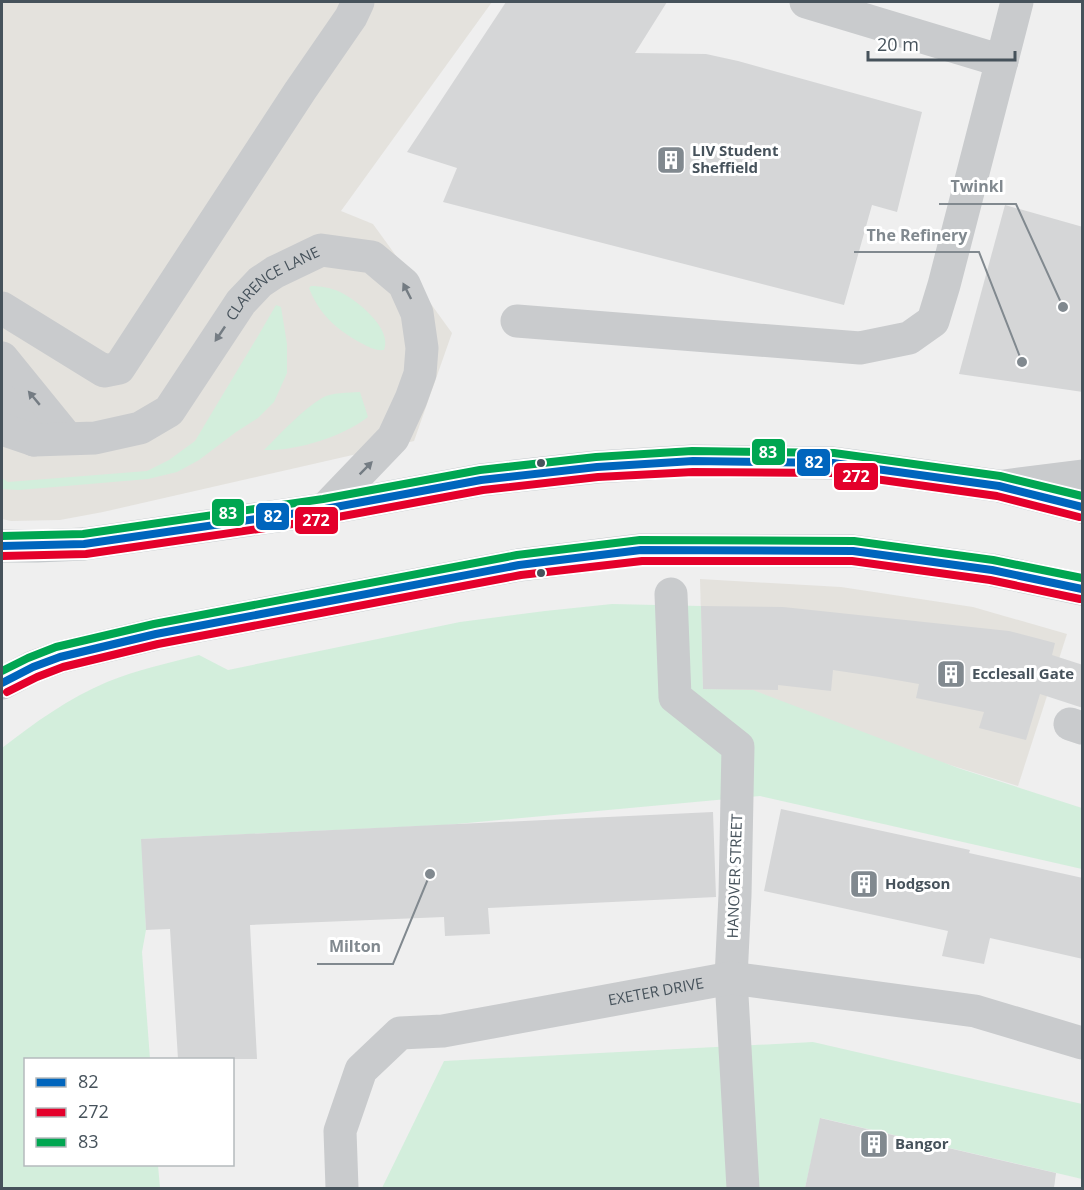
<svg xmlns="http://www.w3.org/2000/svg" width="1084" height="1190" font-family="'Open Sans',sans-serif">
  <rect width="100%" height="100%" fill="#efefef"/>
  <g fill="#e4e2dd">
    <path d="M 2,2 L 492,2 L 341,211 L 373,224 L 452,333 L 414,441 L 103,512 L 60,520 L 11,521 L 2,519 Z"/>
    <path d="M 700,579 L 841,587 L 973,607 L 1067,634 L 1018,786 L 703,689 Z"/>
  </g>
  <g fill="#d3eedc">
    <path d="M 311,286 C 320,286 332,288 340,292 C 357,300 393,329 384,350 C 375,351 369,347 361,343 C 337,330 319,314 309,288 Z"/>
    <path d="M 276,305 L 281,307 L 287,344 L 287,373 L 274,402 L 258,418 L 236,432 L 199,460 L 177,472 L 148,479 L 19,490 L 2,489 L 2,478 L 8,482 L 147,471 L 169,460 L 195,441 L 258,336 Z"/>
    <path d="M 360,392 L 368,417 C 342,437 297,451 264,450 C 281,433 302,410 322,398 C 332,392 348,393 360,392 Z"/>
    <path d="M 612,604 L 701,606 L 703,689 L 753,690 L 958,768 L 1082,808 L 1082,869 L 760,796 L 446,825 L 142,839 L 146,930 L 142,952 L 150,1059 L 26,1060 L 26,1164 L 158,1165 L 160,1188 L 2,1188 L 2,748 C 34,723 69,698 107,682 C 137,670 168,663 199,655 L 228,670 L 460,622 L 545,611 Z"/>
    <path d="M 813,1042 L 1082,1104 L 1082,1179 L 821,1118 L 805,1188 L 382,1188 L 444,1061 Z"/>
  </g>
  <g fill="#d5d6d7">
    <path d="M 506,2 L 667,2 L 635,53 L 706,54 L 738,61 L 922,112 L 897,212 L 872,205 L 844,305 L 443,202 L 457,168 L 407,152 Z"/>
    <path d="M 1005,205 L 1083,227 L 1083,392 L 959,374 Z"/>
    <path d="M 701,606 L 783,607 L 1009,631 L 1055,643 L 1052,655 L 1083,665 L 1083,708 L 1040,694 L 1026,740 L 979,728 L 984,712 L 916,698 L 919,684 L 879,677 L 833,670 L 831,691 L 778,685 L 778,690 L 703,689 Z"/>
    <path d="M 781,809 L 970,850 L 969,853 L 1083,878 L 1083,959 L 990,938 L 984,964 L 942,956 L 948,931 L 764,891 Z"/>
    <path d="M 713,812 L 716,897 L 488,908 L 490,934 L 445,936 L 444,917 L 250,925 L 257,1059 L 178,1059 L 170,929 L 146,930 L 141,839 Z"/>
    <path d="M 820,1118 L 1056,1173 L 1054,1188 L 805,1188 Z"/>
  </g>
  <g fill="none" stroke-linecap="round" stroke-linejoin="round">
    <g stroke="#c9cbcd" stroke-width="33">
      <path d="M 806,2 L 1002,61"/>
      <path d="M 2,308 L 104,371 L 119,368 L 300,91 L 351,17 L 358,2"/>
      <path d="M 517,321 L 860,348 L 909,338 L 933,321 L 944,285 L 1017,2"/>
      <path d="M 2,358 L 67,438"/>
      <path d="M 2,400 L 34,440"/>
      <path id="s1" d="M 2,429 L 34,440 L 95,438 L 140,428 L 169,411 L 241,302 L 260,282 L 275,272 L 321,250 L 372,257 L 404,284 L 417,313 L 422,348 L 420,374 L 411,399 L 393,438 L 325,509"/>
      <path d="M 1004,486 L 1082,476"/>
      <path d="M 671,594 L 675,697 L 738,747 L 735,895 L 731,978 L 743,1188"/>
      <path d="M 1070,724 L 1082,728"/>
      <path id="s2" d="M 342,1188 L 340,1131 L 361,1070 L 400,1033 L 443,1031 L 731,978 L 975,1011 L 1082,1043"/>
    </g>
    <g stroke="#c4c9cc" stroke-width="33">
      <path d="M 2,546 L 37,546 L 84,544 L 325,509 L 481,480 L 597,467 L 693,461 L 833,463 L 864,467 L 999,486 L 1082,507"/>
      <path d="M 2,683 L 33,667 L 60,657 L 156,634 L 519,565 L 641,550 L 853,551 L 992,570 L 1082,589"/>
    </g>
    <g stroke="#fff" stroke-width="12">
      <g id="bus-1">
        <path d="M 2,546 L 84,544 L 325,509 L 481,480 L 597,467 L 693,461 L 833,463 L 999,486 L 1082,507"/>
        <path d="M 2,683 L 33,667 L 60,657 L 156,634 L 519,565 L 641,550 L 853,551 L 992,570 L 1082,589"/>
      </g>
    </g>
    <g stroke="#fff" stroke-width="12">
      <g id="bus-2">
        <path d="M 2,556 L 86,554 L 327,519 L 483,490 L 598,477 L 693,472 L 832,473 L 997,496 L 1079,517"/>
        <path d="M 7,692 L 37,677 L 63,667 L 158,644 L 521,575 L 642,561 L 852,561 L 990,580 L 1080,599"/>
      </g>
    </g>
    <g stroke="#fff" stroke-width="12">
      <g id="bus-3">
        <path d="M 2,536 L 83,534 L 323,499 L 480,470 L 596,457 L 692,451 L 834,453 L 1000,476 L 1082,496"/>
        <path d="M 2,671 L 28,658 L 56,647 L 154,624 L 517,555 L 640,540 L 854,541 L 993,560 L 1082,578"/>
      </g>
    </g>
    <use href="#bus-1" stroke="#0065bd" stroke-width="8"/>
    <use href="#bus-2" stroke="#e4002b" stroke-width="8"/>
    <use href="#bus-3" stroke="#00a651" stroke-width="8"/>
  </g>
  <defs><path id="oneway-solid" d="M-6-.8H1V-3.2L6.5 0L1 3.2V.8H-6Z" transform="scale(1.5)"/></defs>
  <g fill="#747c83">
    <use href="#oneway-solid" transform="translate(407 291) rotate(-117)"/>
    <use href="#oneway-solid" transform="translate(220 334) rotate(124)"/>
    <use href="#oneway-solid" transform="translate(34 398) rotate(-130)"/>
    <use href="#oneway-solid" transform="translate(366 468) rotate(-45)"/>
  </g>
  <defs>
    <g id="building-square" transform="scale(1.5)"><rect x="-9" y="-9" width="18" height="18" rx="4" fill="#81898f" stroke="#fff"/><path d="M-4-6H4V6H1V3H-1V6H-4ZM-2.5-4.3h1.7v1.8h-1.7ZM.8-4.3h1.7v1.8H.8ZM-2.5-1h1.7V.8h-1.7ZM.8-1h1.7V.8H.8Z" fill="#fff"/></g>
  </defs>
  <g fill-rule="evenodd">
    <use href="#building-square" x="671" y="160"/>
    <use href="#building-square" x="951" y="674"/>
    <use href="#building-square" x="864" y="884"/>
    <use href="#building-square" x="874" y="1144"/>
  </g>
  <g fill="#46525b" stroke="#fff" stroke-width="2">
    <circle cx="541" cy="463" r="5"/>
    <circle cx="541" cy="573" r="5"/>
  </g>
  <g text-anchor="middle" stroke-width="6" stroke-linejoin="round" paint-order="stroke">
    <g font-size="15" font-weight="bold" fill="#46525b" stroke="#fff" text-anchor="start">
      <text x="692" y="156">LIV Student<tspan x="692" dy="17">Sheffield</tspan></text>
      <text x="972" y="679">Ecclesall Gate</text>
      <text x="885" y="889">Hodgson</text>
      <text x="895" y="1149">Bangor</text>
    </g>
    <g font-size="15" fill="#46525b" stroke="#fff">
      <text dy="5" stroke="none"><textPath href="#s1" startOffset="342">CLARENCE LANE</textPath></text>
      <text transform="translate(735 876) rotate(-88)" y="5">HANOVER STREET</text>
      <text dy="5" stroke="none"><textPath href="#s2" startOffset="435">EXETER DRIVE</textPath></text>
    </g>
  </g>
  <path fill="none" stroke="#81898f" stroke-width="2" d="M1063 307L1016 204H939M1022 362L979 252H854M430 874L393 964H317"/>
  <g fill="#81898f" stroke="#fff" stroke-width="2">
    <circle cx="1063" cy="307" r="6"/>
    <circle cx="1022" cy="362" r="6"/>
    <circle cx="430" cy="874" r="6"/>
  </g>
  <g font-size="16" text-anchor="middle" font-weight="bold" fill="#81898f" stroke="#fff" stroke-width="6" stroke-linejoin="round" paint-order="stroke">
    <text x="977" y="192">Twinkl</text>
    <text x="917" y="241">The Refinery</text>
    <text x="355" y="952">Milton</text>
  </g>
  <g stroke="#fff" stroke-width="2">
    <rect x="751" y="438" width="35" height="28" rx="6" fill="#00a651"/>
    <rect x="796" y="448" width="35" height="29" rx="6" fill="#0065bd"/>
    <rect x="833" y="462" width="46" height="29" rx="6" fill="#e4002b"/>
    <rect x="211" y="498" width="34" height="29" rx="6" fill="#00a651"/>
    <rect x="255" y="502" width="35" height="29" rx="6" fill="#0065bd"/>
    <rect x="294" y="506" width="45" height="29" rx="6" fill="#e4002b"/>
  </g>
  <g font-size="16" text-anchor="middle" font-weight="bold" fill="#fff">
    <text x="768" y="458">83</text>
    <text x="814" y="468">82</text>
    <text x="856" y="482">272</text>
    <text x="228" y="519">83</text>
    <text x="273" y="522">82</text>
    <text x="316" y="526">272</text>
  </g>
  <rect width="1084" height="1190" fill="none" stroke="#46525b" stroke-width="6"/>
  <rect x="24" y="1058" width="210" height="108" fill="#ffffff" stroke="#b5babd" stroke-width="1.5"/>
  <rect x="36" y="1078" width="30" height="9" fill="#0065bd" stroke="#b5babd" stroke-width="1.5"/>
  <text x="78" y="1088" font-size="18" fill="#46525b">82</text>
  <rect x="36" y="1108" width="30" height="9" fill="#e4002b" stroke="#b5babd" stroke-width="1.5"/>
  <text x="78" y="1118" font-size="18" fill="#46525b">272</text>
  <rect x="36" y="1138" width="30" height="9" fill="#00a651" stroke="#b5babd" stroke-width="1.5"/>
  <text x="78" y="1148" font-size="18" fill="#46525b">83</text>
  <path d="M868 51v9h147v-9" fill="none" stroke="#46525b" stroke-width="3"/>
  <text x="877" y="51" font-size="18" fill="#46525b" stroke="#ffffff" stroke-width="4.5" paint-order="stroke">20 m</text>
</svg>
